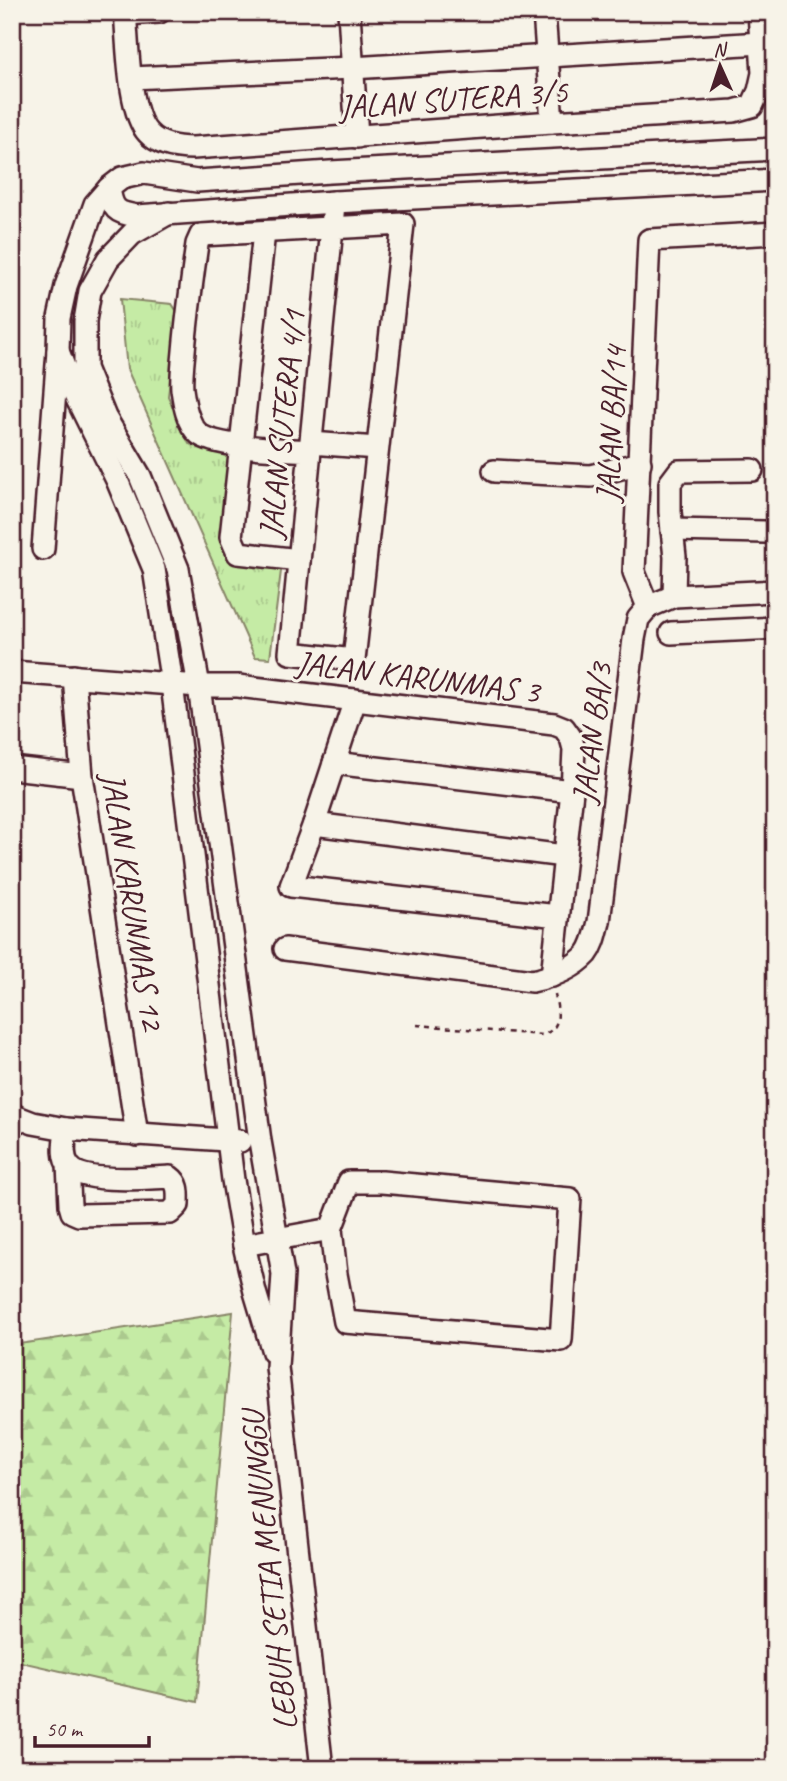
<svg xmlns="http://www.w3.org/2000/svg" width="787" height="1781" font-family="Caveat,sans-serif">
  <defs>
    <pattern id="grass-tufts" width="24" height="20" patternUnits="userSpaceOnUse" patternTransform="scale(1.75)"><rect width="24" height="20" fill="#c5eba5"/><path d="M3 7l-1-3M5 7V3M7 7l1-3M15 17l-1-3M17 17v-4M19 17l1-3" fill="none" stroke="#abc98e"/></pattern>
    <pattern id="forest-firs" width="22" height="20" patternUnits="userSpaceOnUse" patternTransform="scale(1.75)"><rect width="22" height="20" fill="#c5eba5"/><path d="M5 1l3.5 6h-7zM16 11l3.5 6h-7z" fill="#abc98e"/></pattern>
  </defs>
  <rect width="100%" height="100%" fill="#f7f3e8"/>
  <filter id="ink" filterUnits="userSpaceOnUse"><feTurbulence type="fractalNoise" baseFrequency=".0143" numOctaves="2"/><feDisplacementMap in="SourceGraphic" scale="14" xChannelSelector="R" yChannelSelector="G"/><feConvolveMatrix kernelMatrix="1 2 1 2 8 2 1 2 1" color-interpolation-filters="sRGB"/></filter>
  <g filter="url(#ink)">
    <path fill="url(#grass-tufts)" stroke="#888568" stroke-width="2" d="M 120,299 L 172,304 L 178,313 L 168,396 L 189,444 L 234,455 L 226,539 L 282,563 L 270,658 L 255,657 L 127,369 Z"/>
    <path fill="url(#forest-firs)" stroke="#888568" stroke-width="2" d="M 233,1312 L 197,1702 L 12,1660 L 12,1345 Z"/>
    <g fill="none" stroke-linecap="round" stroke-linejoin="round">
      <g stroke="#4a1f2b" stroke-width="26">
        <g id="minor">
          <path d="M 125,12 C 128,42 128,112 148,133 C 159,145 178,148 193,148 L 552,122 L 734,111 L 752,106 L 759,91 L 763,73 L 759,12"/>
          <path d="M 349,12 L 357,137"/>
          <path d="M 544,12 L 552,122"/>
          <path d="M 125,14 L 159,12"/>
          <path d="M 131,78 L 352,68 L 761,43"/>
          <path d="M 109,188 C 112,209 116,213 137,216 L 334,202 L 775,180"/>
          <path d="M 169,213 L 132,234 L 108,259 L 90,291 L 85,321 L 85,368 L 105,417 L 140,476 L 178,569 L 199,686 L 260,1141 L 283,1274 L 277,1367 L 322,1769"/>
          <path d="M 264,232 L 231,537 L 238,553 L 299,560"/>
          <path d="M 58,351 L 75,395 L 117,480 L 154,569 L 172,684 L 233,1180 L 244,1245 L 255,1292 L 273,1352"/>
          <path d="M 311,443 L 377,448"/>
          <path d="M 310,451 C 286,449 216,448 199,434 C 187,424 184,403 182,389 C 181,377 183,363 184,351 C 187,315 192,280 197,244 L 201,235 L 403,224 L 354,660 L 290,653 L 332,228 L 334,202"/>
          <path d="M 494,471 L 591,476 L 640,463"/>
          <path d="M 672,530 L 765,532"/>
          <path d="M 43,549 L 58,351 L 59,318 L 66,286 L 95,204 L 109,188 L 122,178 L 144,173 L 197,181 L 330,172 L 775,149"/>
          <path d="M 674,596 L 675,557 L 670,512 L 670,483 L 679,471 L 752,470"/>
          <path d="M 648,607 L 634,572 L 649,240 L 775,233"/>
          <path d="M 671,633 L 775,628"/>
          <path d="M 12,672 L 199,686 L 238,686 L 554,724 L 564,728 L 571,738 L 574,749 L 572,791 L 552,976"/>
          <path d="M 74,676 L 82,776 L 137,1135"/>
          <path d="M 355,700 L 314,824 L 291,886 L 558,916"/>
          <path d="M 334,763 L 572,791"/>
          <path d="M 12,768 L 82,776"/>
          <path d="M 314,824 L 564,856"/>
          <path d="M 285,949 L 532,981 C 551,977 573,969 587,954 C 594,945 596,933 599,922 L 634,639 L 638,619 L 648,607 L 674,596 L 775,591"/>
          <path d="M 12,1113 L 15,1116 L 33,1123 L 66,1129 L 240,1141"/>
          <path d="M 66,1129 C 65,1141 61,1156 69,1166 C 82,1184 148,1178 170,1177 C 180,1184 178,1194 178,1205 L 170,1213 L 79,1215 L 72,1212 L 70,1205 L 68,1165"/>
          <path d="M 349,1182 L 382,1182 L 570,1199 L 561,1340 L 345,1322 L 336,1274 L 331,1229 Z"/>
          <path d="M 244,1245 L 331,1229"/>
        </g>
      </g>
      <path stroke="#4a1f2b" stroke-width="2.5" stroke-dasharray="5 5" stroke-linecap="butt" d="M 417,1025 L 542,1035 C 563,1028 558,1012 555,994"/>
      <use href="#minor" stroke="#f7f3e8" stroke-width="21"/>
    </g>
  </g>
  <g text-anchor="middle" stroke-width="6" stroke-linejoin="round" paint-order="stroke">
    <g font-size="33" fill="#4a1f2b" stroke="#f7f3e8">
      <text transform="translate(453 98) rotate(-4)" y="12">JALAN SUTERA 3/5</text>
      <text transform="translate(281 424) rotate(-84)" y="12">JALAN SUTERA 4/1</text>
      <text transform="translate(610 424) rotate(-87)" y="12">JALAN BA/14</text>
      <text transform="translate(418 676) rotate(7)" y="12">JALAN KARUNMAS 3</text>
      <text transform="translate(591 733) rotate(-83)" y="12">JALAN BA/3</text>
      <text transform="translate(134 901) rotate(81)" y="12">JALAN KARUNMAS 12</text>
      <text transform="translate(268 1571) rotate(-96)" y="12">LEBUH SETIA MENUNGGU</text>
    </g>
  </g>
  <rect width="787" height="1781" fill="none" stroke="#f7f3e8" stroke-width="42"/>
  <rect x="21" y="21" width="745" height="1739" fill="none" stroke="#4a1f2b" stroke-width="2.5" filter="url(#ink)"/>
  <g transform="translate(720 66) rotate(357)" stroke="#f7f3e8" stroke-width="5" paint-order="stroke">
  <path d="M0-5L12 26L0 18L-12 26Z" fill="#4a1f2b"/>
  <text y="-10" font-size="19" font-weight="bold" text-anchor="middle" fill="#4a1f2b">N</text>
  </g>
  <path d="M35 1736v10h114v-10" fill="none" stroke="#4a1f2b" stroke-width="3.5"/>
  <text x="46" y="1736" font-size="21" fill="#4a1f2b" stroke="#f7f3e8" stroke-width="5" paint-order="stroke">50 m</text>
</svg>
